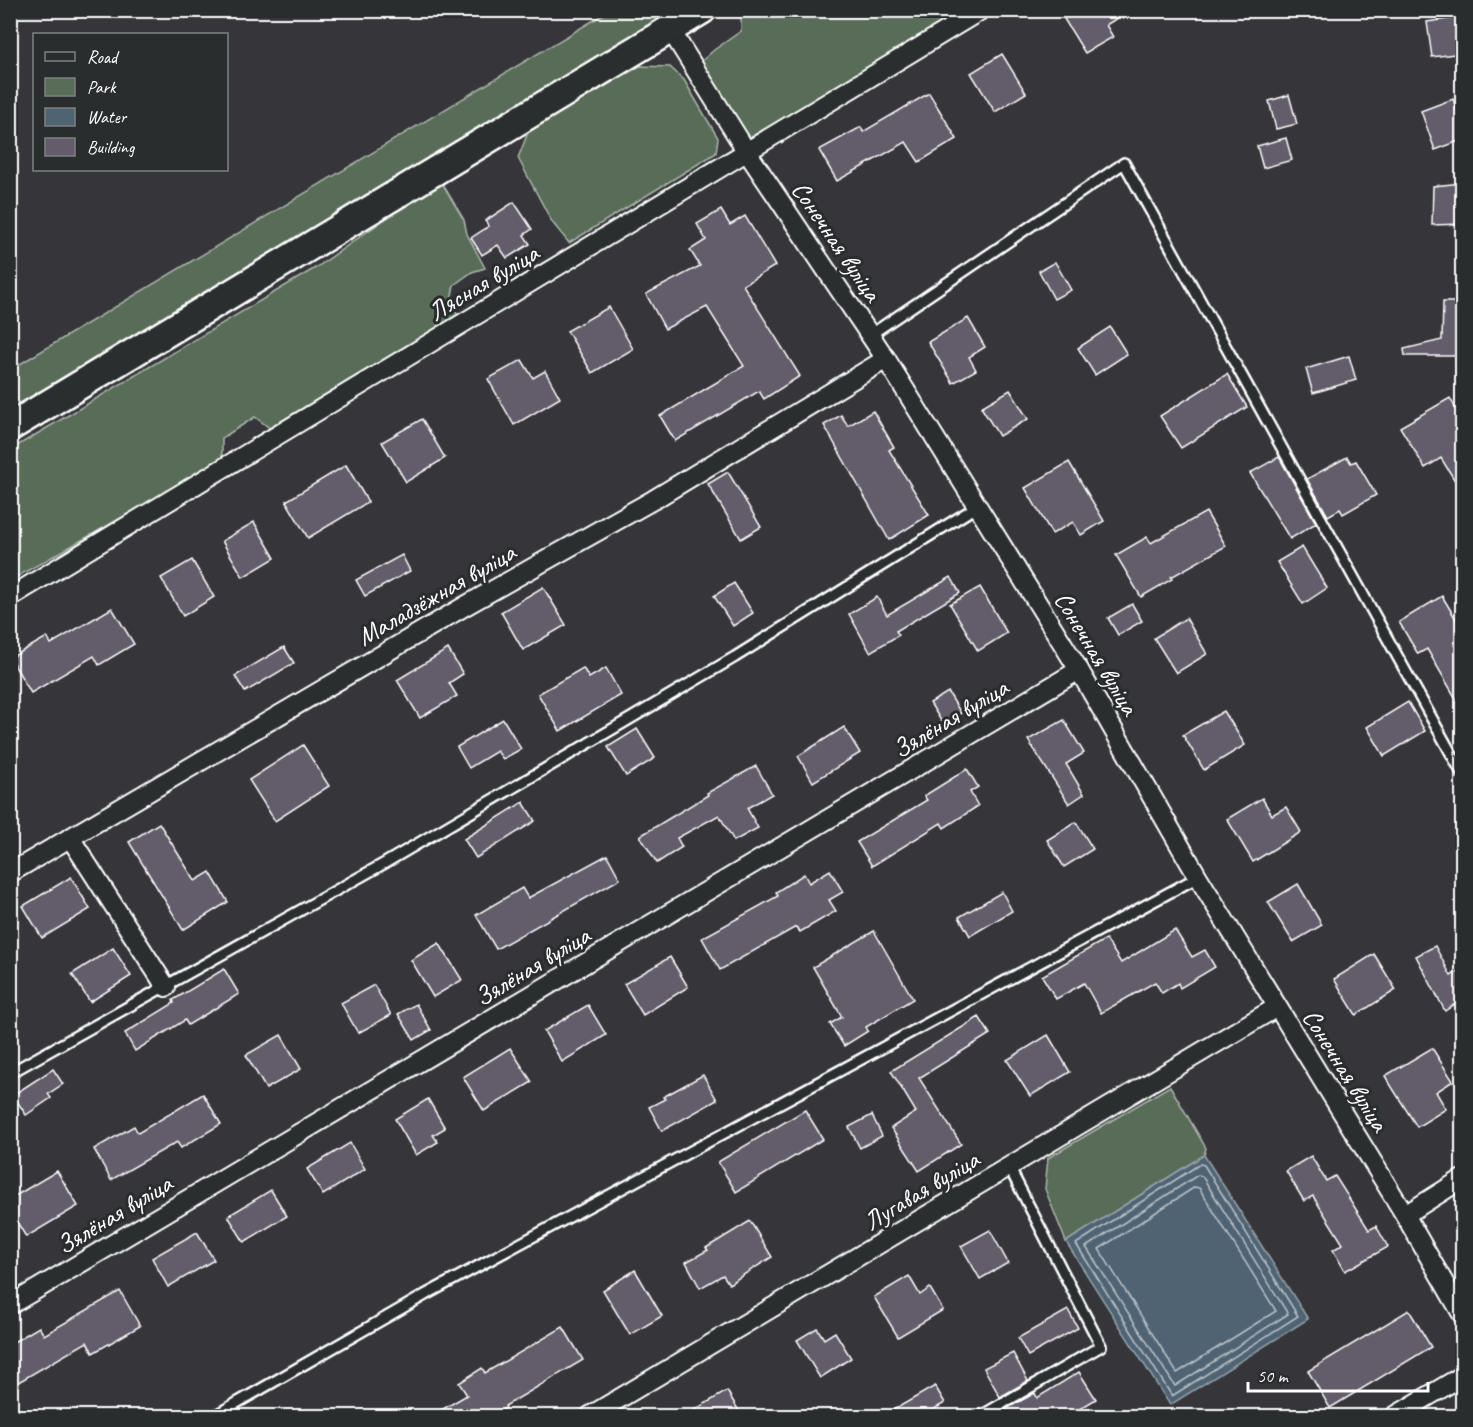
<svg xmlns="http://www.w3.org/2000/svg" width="1473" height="1427" font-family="Caveat,sans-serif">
  <rect width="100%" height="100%" fill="#36363a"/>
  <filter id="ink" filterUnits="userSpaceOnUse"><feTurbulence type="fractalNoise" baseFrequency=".0167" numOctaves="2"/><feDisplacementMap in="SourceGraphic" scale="12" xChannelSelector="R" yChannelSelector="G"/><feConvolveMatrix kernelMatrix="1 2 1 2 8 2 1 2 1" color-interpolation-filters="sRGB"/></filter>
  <g filter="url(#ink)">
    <g fill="#586c58" stroke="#acb6ac" stroke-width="1.5">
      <path d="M 609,11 L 702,11 L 11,426 L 10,370 Z"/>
      <path d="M 741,11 L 981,11 L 747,152 L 694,68 L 714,50 L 741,31 Z"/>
      <path d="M 640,66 L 670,67 L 684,80 L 718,138 L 716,153 L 569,243 L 552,222 L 518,158 L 529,130 Z"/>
      <path d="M 442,183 L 464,220 L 467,234 L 485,268 L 472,272 L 454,285 L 451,300 L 458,316 L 271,429 L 255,417 L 222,438 L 222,461 L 11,580 L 10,450 L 317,267 L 418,196 Z"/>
      <path d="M 1170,1086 L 1206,1148 L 1204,1155 L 1066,1242 L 1045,1189 L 1048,1158 Z"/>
    </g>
    <path fill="#4f6473" stroke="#95a2ab" stroke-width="1.5" d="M 1204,1155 L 1308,1319 L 1170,1405 L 1066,1242 Z"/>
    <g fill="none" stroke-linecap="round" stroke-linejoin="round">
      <g stroke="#b9c1c7" stroke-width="1.5">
        <path d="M 1200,1164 L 1204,1165 L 1298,1316 L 1172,1396 L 1076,1244 Z"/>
        <path d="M 1198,1175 L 1202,1176 L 1288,1314 L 1175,1386 L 1086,1247 Z"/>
        <path d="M 1195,1187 L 1199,1188 L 1276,1311 L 1177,1373 L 1099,1249 Z"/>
      </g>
    </g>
    <g fill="#645b6b" stroke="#fff" stroke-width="1.5">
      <path d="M 1078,10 L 1130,10 L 1106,25 L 1113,37 L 1085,53 L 1064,19 Z"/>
      <path d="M 1462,17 L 1462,53 L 1432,57 L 1427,22 Z"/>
      <path d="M 1002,54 L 1026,93 L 995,112 L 971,73 Z"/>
      <path d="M 929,93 L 957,139 L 919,162 L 906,142 L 837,181 L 819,150 L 861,127 L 863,132 Z"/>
      <path d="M 1289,95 L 1297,124 L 1276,129 L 1269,101 Z"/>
      <path d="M 1453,99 L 1462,125 L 1462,140 L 1435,150 L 1421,111 Z"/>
      <path d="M 1286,138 L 1292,160 L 1263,168 L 1257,146 Z"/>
      <path d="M 1462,183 L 1462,224 L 1432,225 L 1433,186 Z"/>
      <path d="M 514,202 L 532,229 L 524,235 L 530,244 L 507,258 L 498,245 L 482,255 L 471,238 L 489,226 L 485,221 Z"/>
      <path d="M 721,210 L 730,225 L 745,216 L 775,266 L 743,285 L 800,376 L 764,399 L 759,391 L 675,441 L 660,416 L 744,366 L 707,307 L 665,329 L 646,294 L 700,266 L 690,250 L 706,240 L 697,224 Z"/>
      <path d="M 1055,262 L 1071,290 L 1054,299 L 1039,271 Z"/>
      <path d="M 1443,302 L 1462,302 L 1462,356 L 1405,356 L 1404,349 L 1442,340 Z"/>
      <path d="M 609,307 L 633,349 L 592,373 L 567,331 Z"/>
      <path d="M 968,318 L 985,347 L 969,357 L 976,370 L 953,383 L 928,342 Z"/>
      <path d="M 1110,327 L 1127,354 L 1095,375 L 1078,348 Z"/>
      <path d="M 1349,356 L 1356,380 L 1313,393 L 1306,369 Z"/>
      <path d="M 522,360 L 533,378 L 545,371 L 560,398 L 514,425 L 488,379 Z"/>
      <path d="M 1227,374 L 1247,407 L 1181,448 L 1160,416 Z"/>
      <path d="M 1010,390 L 1028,419 L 999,436 L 981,407 Z"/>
      <path d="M 1450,398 L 1462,420 L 1462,492 L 1441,458 L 1425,468 L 1400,427 Z"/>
      <path d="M 873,411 L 894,447 L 889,450 L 929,515 L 889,540 L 824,425 L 841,415 L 848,426 Z"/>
      <path d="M 422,419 L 445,458 L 406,482 L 382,442 Z"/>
      <path d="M 1279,457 L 1316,523 L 1290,539 L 1250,473 Z"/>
      <path d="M 1347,457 L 1351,463 L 1356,461 L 1376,495 L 1343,514 L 1340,509 L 1328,516 L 1307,479 Z"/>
      <path d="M 1069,462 L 1104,521 L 1081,535 L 1073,522 L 1052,534 L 1025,488 Z"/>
      <path d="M 346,465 L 368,502 L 308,538 L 286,501 Z"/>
      <path d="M 728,472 L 761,527 L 741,539 L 708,484 Z"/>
      <path d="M 1206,512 L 1226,546 L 1171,577 L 1172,579 L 1141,597 L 1116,555 L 1147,537 L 1151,543 Z"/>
      <path d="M 254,522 L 275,558 L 243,577 L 222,541 Z"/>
      <path d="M 1302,547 L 1327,588 L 1303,604 L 1277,562 Z"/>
      <path d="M 402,555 L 410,571 L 365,596 L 356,580 Z"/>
      <path d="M 192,560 L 214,597 L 183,616 L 161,578 Z"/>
      <path d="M 951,577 L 960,593 L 896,631 L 899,635 L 870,652 L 849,614 L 877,597 L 887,615 Z"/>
      <path d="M 734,583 L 753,613 L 733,626 L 714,596 Z"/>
      <path d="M 543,587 L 566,625 L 523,650 L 501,612 Z"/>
      <path d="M 980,587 L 1007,633 L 978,651 L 950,604 Z"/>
      <path d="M 1442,596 L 1462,629 L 1462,709 L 1427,649 L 1418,654 L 1399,622 Z"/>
      <path d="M 1132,604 L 1142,621 L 1118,635 L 1108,618 Z"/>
      <path d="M 112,608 L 134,644 L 99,665 L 94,656 L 31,693 L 10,658 L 47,637 L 51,644 Z"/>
      <path d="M 1186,618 L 1207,654 L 1176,673 L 1154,638 Z"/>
      <path d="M 284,647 L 294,663 L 245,692 L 235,676 Z"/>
      <path d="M 448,649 L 463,674 L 449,683 L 457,696 L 420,718 L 397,680 Z"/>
      <path d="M 583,668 L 589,678 L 606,668 L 621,695 L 560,731 L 538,694 Z"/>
      <path d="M 948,692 L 961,713 L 943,724 L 930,703 Z"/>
      <path d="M 1408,702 L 1425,731 L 1384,756 L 1367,727 Z"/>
      <path d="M 1224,711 L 1245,745 L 1204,770 L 1183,735 Z"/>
      <path d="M 503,719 L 521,749 L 503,759 L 497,751 L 469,768 L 457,747 Z"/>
      <path d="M 1064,720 L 1084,753 L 1066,764 L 1084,794 L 1069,804 L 1028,740 Z"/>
      <path d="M 844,727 L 860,753 L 813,782 L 798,756 Z"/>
      <path d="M 637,729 L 655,758 L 626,776 L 608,747 Z"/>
      <path d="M 303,745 L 329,786 L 275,821 L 249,780 Z"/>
      <path d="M 756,766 L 772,794 L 747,808 L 758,828 L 734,841 L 719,815 L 677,838 L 682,847 L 657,863 L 640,836 L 708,795 L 707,793 Z"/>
      <path d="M 967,769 L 978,787 L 970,792 L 978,806 L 944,828 L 941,823 L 872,866 L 857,842 L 927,800 L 924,796 Z"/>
      <path d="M 1262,798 L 1272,815 L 1286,807 L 1301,832 L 1253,862 L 1227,819 Z"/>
      <path d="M 523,802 L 535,821 L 476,858 L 464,839 Z"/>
      <path d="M 1076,822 L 1093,849 L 1064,867 L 1047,840 Z"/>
      <path d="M 159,823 L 195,881 L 210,872 L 228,902 L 183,930 L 129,842 Z"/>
      <path d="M 607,855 L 620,879 L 496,949 L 476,915 L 522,888 L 528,898 Z"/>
      <path d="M 830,870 L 843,892 L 829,900 L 836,911 L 800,932 L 796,927 L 720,970 L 702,938 L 778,896 L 776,892 L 804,874 L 809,883 Z"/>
      <path d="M 71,877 L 90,909 L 42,938 L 23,906 Z"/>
      <path d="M 1298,884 L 1322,925 L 1293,942 L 1268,902 Z"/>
      <path d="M 1002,892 L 1012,911 L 970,936 L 959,917 Z"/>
      <path d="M 1175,930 L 1192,957 L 1205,950 L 1215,967 L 1180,988 L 1178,983 L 1162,993 L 1155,982 L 1101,1013 L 1084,983 L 1056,999 L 1042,976 L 1106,939 L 1121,963 Z"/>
      <path d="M 874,931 L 913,999 L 866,1027 L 868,1031 L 844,1046 L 830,1024 L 842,1017 L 813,967 Z"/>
      <path d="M 439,943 L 462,980 L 433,997 L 411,960 Z"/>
      <path d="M 1435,946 L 1451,976 L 1462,969 L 1462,999 L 1445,1011 L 1416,956 Z"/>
      <path d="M 113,948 L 131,976 L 90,1002 L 72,974 Z"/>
      <path d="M 1374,954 L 1396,990 L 1356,1015 L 1334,979 Z"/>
      <path d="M 670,957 L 688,987 L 643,1015 L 624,984 Z"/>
      <path d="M 224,969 L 239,994 L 188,1025 L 185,1020 L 135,1051 L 125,1033 L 174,1003 L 173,1000 Z"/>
      <path d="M 374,985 L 391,1015 L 358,1033 L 341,1003 Z"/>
      <path d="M 416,1004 L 431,1030 L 414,1040 L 398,1014 Z"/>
      <path d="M 588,1005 L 606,1035 L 562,1062 L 544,1031 Z"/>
      <path d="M 979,1017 L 990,1034 L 919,1078 L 961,1144 L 919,1171 L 891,1128 L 916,1112 L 891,1071 Z"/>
      <path d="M 281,1035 L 301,1069 L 266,1089 L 246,1055 Z"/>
      <path d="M 1048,1035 L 1070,1072 L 1030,1096 L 1007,1060 Z"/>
      <path d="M 510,1048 L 532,1082 L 484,1111 L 463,1077 Z"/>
      <path d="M 1432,1048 L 1453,1081 L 1436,1092 L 1446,1109 L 1417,1127 L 1385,1076 Z"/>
      <path d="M 53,1069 L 63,1084 L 48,1094 L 51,1098 L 26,1115 L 13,1095 Z"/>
      <path d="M 703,1075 L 717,1100 L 662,1131 L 649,1107 L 665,1099 L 663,1097 Z"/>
      <path d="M 203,1094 L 221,1124 L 181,1148 L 177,1142 L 111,1180 L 94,1149 L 134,1126 L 138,1133 Z"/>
      <path d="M 428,1099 L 445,1128 L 433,1135 L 438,1142 L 416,1155 L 395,1119 Z"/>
      <path d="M 805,1110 L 823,1139 L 736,1192 L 718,1162 Z"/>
      <path d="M 872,1115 L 882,1136 L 860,1148 L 849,1127 Z"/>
      <path d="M 350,1143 L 365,1169 L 323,1195 L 307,1169 Z"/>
      <path d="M 1311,1156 L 1326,1181 L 1335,1176 L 1369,1230 L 1376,1226 L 1388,1247 L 1345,1271 L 1333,1250 L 1343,1244 L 1313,1196 L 1304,1201 L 1286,1171 Z"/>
      <path d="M 57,1171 L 78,1206 L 26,1237 L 10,1210 L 10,1199 Z"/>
      <path d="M 271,1190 L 287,1216 L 244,1242 L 228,1216 Z"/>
      <path d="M 750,1221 L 772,1257 L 729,1284 L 723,1275 L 700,1288 L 686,1262 L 708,1250 L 706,1248 Z"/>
      <path d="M 990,1230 L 1008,1263 L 980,1279 L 961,1246 Z"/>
      <path d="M 197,1232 L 214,1260 L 168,1287 L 152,1258 Z"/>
      <path d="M 635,1270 L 662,1316 L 630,1335 L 603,1290 Z"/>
      <path d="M 909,1276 L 920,1295 L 930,1288 L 943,1310 L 898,1337 L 874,1297 Z"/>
      <path d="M 120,1291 L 140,1326 L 93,1353 L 87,1342 L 10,1387 L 10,1344 L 39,1327 L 44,1335 Z"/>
      <path d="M 1068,1310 L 1078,1328 L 1028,1356 L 1018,1338 Z"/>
      <path d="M 1409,1310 L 1431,1347 L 1330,1408 L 1308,1371 Z"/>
      <path d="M 563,1327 L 583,1360 L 505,1406 L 506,1408 L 492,1416 L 431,1416 L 467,1395 L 459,1383 L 482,1368 L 485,1373 Z"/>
      <path d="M 817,1328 L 824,1339 L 835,1332 L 851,1358 L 820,1378 L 797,1340 Z"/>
      <path d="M 1013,1353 L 1028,1381 L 1000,1397 L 984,1368 Z"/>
      <path d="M 1079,1372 L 1096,1399 L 1068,1416 L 1007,1416 L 1009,1415 L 1006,1409 L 1035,1393 L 1037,1398 Z"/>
      <path d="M 935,1386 L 945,1403 L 922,1416 L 883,1416 Z"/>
      <path d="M 727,1391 L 742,1416 L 684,1416 Z"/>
    </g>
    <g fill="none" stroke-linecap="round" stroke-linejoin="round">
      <g stroke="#fff" stroke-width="14">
        <g id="lane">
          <path d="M 870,335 L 1124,163 L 1462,773"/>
          <path d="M 10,1073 L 385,863 L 735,657 L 976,507"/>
          <path d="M 214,1416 L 425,1295 L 1198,877"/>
          <path d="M 981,1416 L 1101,1346 L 1009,1167"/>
        </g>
      </g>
      <g stroke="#fff" stroke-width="22">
        <g id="street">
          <path d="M 670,29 L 747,152 L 886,359 L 1079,670 L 1198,877 L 1405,1215 L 1462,1314"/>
          <path d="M 10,597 L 981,10"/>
          <path d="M 71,839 L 166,987"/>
          <path d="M 10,873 L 465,606 L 653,500 L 886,359"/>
          <path d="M 1405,1215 L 1462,1179"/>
          <path d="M 10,1305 L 1079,670"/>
          <path d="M 590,1416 L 1277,1007"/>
          <path d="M 1395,1416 L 1462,1376"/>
        </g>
      </g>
      <g stroke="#fff" stroke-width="32">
        <path id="secondary" d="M 10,427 L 702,10"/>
      </g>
      <use href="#lane" stroke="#2a2d2e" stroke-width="9"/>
      <use href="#street" stroke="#2a2d2e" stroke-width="18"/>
      <use href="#secondary" stroke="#2a2d2e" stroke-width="27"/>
    </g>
  </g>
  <g text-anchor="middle" stroke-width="6" stroke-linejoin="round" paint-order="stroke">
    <g font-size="26" fill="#fff" stroke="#2a2d2e">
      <text transform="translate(837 241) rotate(56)" y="9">Сонечная вуліца</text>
      <text transform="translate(483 282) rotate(-31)" y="9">Лясная вуліца</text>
      <text transform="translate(436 594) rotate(-30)" y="9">Маладзёжная вуліца</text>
      <text transform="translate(1097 653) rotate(59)" y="9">Сонечная вуліца</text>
      <text transform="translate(950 718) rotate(-31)" y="9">Зялёная вуліца</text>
      <text transform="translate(532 966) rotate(-31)" y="9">Зялёная вуліца</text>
      <text transform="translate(1346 1070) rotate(58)" y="9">Сонечная вуліца</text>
      <text transform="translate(921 1190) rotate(-31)" y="9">Лугавая вуліца</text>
      <text transform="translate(114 1214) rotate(-31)" y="9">Зялёная вуліца</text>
    </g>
  </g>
  <rect width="1473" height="1427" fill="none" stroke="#2a2d2e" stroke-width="36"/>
  <rect x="18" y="18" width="1437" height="1391" fill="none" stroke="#fff" stroke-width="2" filter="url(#ink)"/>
  <rect x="33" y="33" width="195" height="138" fill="#2a2d2e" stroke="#7f8182" stroke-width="1.5"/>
  <rect x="45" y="52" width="30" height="9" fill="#2a2d2e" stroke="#7f8182" stroke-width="1.5"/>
  <text x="87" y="63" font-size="18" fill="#ffffff">Road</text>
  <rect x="45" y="78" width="30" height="18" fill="#586c58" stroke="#7f8182" stroke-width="1.5"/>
  <text x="87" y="93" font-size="18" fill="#ffffff">Park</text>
  <rect x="45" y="108" width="30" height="18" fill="#4f6473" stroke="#7f8182" stroke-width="1.5"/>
  <text x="87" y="123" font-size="18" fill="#ffffff">Water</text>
  <rect x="45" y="138" width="30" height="18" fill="#645b6b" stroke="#7f8182" stroke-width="1.5"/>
  <text x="87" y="153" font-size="18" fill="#ffffff">Building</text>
  <path d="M1248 1382v9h180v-9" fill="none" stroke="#ffffff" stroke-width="3"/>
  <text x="1257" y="1382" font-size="18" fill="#ffffff" stroke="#2a2d2e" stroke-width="4.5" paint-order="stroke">50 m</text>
</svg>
